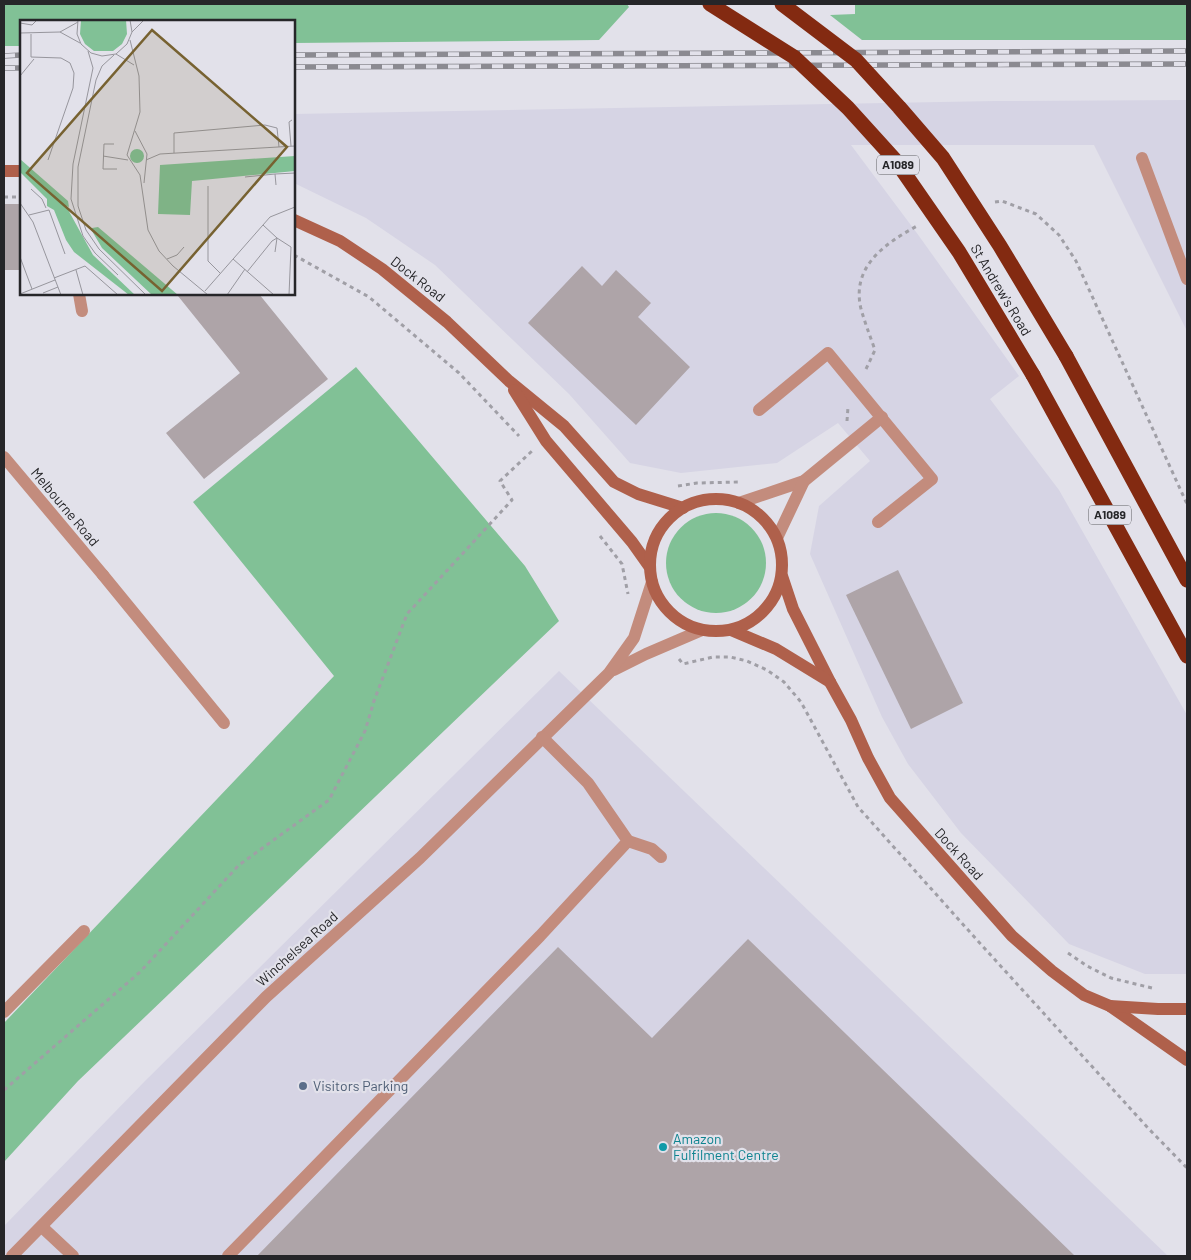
<svg xmlns="http://www.w3.org/2000/svg" width="1191" height="1260" font-family="Barlow,sans-serif">
  <rect width="100%" height="100%" fill="#e2e1ea"/>
  <g fill="#d6d4e4">
    <path d="M 1187,100 L 1187,331 L 1094,145 L 851,145 L 919,236 L 1019,376 L 990,399 L 1059,490 L 1187,715 L 1187,974 L 1145,974 L 1069,944 L 961,833 L 908,764 L 882,717 L 810,554 L 819,506 L 870,461 L 838,423 L 777,463 L 681,473 L 630,463 L 569,394 L 435,265 L 366,218 L 294,183 L 294,114 L 996,101 Z"/>
    <path d="M 559,671 L 1168,1256 L 4,1256 L 4,1226 L 145,1081 Z"/>
  </g>
  <g fill="#81c196">
    <path d="M 4,4 L 627,4 L 629,7 L 599,40 L 294,43 L 294,21 L 21,21 L 21,46 L 4,46 Z"/>
    <path d="M 855,4 L 1187,4 L 1187,40 L 862,40 L 830,15 L 855,14 Z"/>
    <path d="M 356,367 L 525,566 L 559,621 L 78,1081 L 4,1162 L 4,1023 L 334,676 L 193,502 Z"/>
    <circle cx="716" cy="563" r="50"/>
  </g>
  <g fill="#aea4a8">
    <rect x="4" y="204" width="17" height="66"/>
    <path d="M 582,266 L 602,286 L 616,270 L 651,303 L 638,317 L 690,367 L 636,425 L 528,323 Z"/>
    <path d="M 120,294 L 259,294 L 328,379 L 204,479 L 166,433 L 240,373 L 178,296 L 120,295 Z"/>
    <path d="M 898,570 L 963,703 L 911,729 L 846,595 Z"/>
    <path d="M 748,939 L 1075,1256 L 257,1256 L 558,947 L 652,1038 Z"/>
  </g>
  <g fill="none" stroke-linecap="round" stroke-linejoin="round">
    <g stroke="#a09fa6" stroke-width="3" stroke-dasharray="4 4" stroke-linecap="butt">
      <path d="M 4,197 L 21,197"/>
      <path d="M 995,202 L 1002,201 L 1036,214 L 1059,235 L 1076,261 L 1187,504"/>
      <path d="M 294,255 L 369,297 L 459,373 L 519,436"/>
      <path d="M 866,369 L 875,350 C 870,336 865,323 861,309 C 851,267 884,244 917,226"/>
      <path d="M 847,421 L 848,407"/>
      <path d="M 678,486 L 697,483 L 739,482"/>
      <path d="M 600,536 L 622,564 L 628,594"/>
      <path d="M 679,659 L 683,664 L 713,657 L 730,657 L 747,661 L 767,670 L 784,682 L 801,702 L 858,807 L 977,940 L 1148,1128 L 1187,1168"/>
      <path d="M 1068,953 L 1087,966 L 1111,978 L 1152,988"/>
      <path d="M 4,1090 L 140,972 L 239,865 L 329,800 L 365,731 L 374,701 L 407,614 L 512,500 L 500,481 L 532,451"/>
    </g>
    <g stroke="#c38c7d" stroke-width="12">
      <path d="M 1142,158 L 1187,279"/>
      <path d="M 79,294 L 82,311"/>
      <path d="M 759,410 L 828,353 L 932,479 L 878,522"/>
      <path d="M 739,503 L 804,481 L 882,417"/>
      <path d="M 777,538 L 804,481"/>
      <path d="M 103,575 L 224,723"/>
      <path d="M 614,670 L 646,654 L 702,630"/>
      <path d="M 628,841 L 652,849 L 661,857"/>
      <path d="M 42,1227 L 73,1256"/>
      <path d="M 12,1256 L 266,997 L 420,858 L 609,673 L 634,638 L 652,582"/>
      <path d="M 228,1256 L 540,936 L 628,841 L 588,783 L 542,737"/>
    </g>
    <g stroke="#c38c7d" stroke-width="12">
      <path d="M 4,457 L 103,575"/>
      <path d="M 4,1012 L 84,931"/>
    </g>
    <g stroke="#af604b" stroke-width="12">
      <path d="M 4,171 L 21,171"/>
      <path d="M 294,220 L 340,241 L 382,269 L 447,322 L 509,381 L 564,426 L 614,482 L 638,494 L 683,508"/>
      <path d="M 514,390 L 546,441 L 632,542 L 649,566"/>
      <circle cx="716" cy="565" r="66"/>
      <path d="M 782,576 L 793,609 L 830,682 L 851,720 L 868,758 L 890,798 L 1012,936 L 1052,971 L 1084,995 L 1110,1006 L 1187,1060"/>
      <path d="M 731,630 L 776,649 L 830,682"/>
      <path d="M 1110,1006 L 1158,1009 L 1187,1009"/>
    </g>
    <g stroke="#832a11" stroke-width="15">
      <path d="M 1066,356 L 1187,580"/>
      <path d="M 1033,375 L 1187,656"/>
    </g>
    <g stroke="#8b8a91" stroke-width="5.5">
      <g id="rail">
        <path d="M 294,55 L 1187,51"/>
        <path d="M 4,56 L 21,55"/>
        <path d="M 294,67 L 1187,64"/>
        <path d="M 4,68 L 21,68"/>
      </g>
    </g>
    <use href="#rail" stroke="#e2e1ea" stroke-width="4" stroke-dasharray="11" stroke-linecap="butt"/>
    <g stroke="#832a11" stroke-width="15">
      <path d="M 710,4 L 794,57 L 848,108 L 896,161 L 959,252 L 1033,375"/>
      <path d="M 782,4 L 856,60 L 899,107 L 943,158 L 1000,246 L 1066,356"/>
    </g>
  </g>
  <circle fill="#5c6f8a" stroke="#e2e1ea" stroke-width="2" cx="303" cy="1086" r="5"/>
  <circle fill="#0f9aa8" stroke="#e2e1ea" stroke-width="2" cx="663" cy="1147" r="5"/>
  <g text-anchor="middle" stroke-width="4.5" stroke-linejoin="round" paint-order="stroke">
    <g fill="#e2e1ea" stroke="#5e5e63" stroke-width="1">
      <rect x="877" y="155.5" width="42" height="19" rx="4"/>
      <rect x="1089" y="505.5" width="42" height="19" rx="4"/>
    </g>
    <g font-size="12" font-weight="bold" fill="#262629">
      <text x="898" y="169">A1089</text>
      <text x="1110" y="519">A1089</text>
    </g>
    <g font-size="14" fill="#262629" stroke="#e2e1ea">
      <text transform="translate(418 279) rotate(38)" y="5">Dock Road</text>
      <text transform="translate(1001 290) rotate(59)" y="5">St Andrew's Road</text>
      <text transform="translate(65 507) rotate(50)" y="5">Melbourne Road</text>
      <text transform="translate(959 854) rotate(48)" y="5">Dock Road</text>
      <text transform="translate(297 949) rotate(-42)" y="5">Winchelsea Road</text>
    </g>
    <g font-size="14" fill="#4e5e75" stroke="#e2e1ea" text-anchor="start">
      <text x="313" y="1091">Visitors Parking</text>
    </g>
    <g font-size="14" fill="#0d838f" stroke="#e2e1ea" text-anchor="start">
      <text x="673" y="1144">Amazon<tspan x="673" dy="16">Fulfilment Centre</tspan></text>
    </g>
  </g>
  <g transform="translate(20 20)">
    <rect width="275" height="275" fill="#e2e1ea"/>
    <path d="M 61,0 L 106,0 L 107,14 L 102,24 L 93,31 L 74,31 L 65,24 L 60,14 ZM110 136a7 7 0 1 1 14 0a7 7 0 1 1-14 0ZM 275,136 L 275,151 L 172,161 L 170,195 L 138,194 L 140,145 ZM 0,139 L 48,181 L 49,187 L 46,186 L 73,235 L 115,275 L 109,275 L 54,232 L 46,220 L 34,190 L 27,186 L 27,179 L 0,152 ZM 78,207 L 158,275 L 132,275 L 82,228 L 72,211 L 72,208 Z" fill="#81c196"/>
    <path fill="none" stroke="#97969d" stroke-width="1" d="M 58,0 L 57,14 L 61,24 L 71,33 L 82,36 L 96,34 L 107,24 L 112,12 L 110,0M 0,3 L 12,5 L 17,0M 40,12 L 60,23M 112,12 L 124,0M 0,13 L 40,12 L 58,2M 11,14 L 11,37 L 41,38 L 50,43 L 54,53 L 53,68 L 28,140M 110,20 L 119,56 L 120,92 L 107,135 L 120,155 L 128,210 L 139,231 L 153,246 L 188,275M 68,31 L 73,48 L 53,144 L 51,179 L 63,216 L 75,233 L 98,255M 96,34 L 114,45M 94,35 L 82,46 L 76,60 L 58,147 L 58,186 L 66,210 L 79,229 L 126,275M 0,56 L 14,39M 115,111 L 127,134 L 124,163M 94,124 L 84,124 L 83,149 L 97,149M 271,126 L 269,102 L 272,100M 154,133 L 154,113 L 245,105 L 257,108 L 259,127M 83,136 L 108,140M 126,140 L 140,134 L 275,126M 225,157 L 255,154M 256,165 L 255,154 L 275,153M 188,166 L 188,241 L 200,253M 11,169 L 22,179 L 26,188M 0,183 L 13,202 L 41,275M 9,195 L 29,190 L 45,234M 243,205 L 257,218 L 255,232M 0,237 L 12,269M 147,239 L 157,235 L 164,227M 213,239 L 254,275M 56,250 L 63,275M 227,252 L 252,221 L 257,218 L 271,227 L 269,275M 34,258 L 65,246 L 98,275M 185,271 L 250,197 L 275,187M 23,273 L 38,267M 0,274 L 35,260M 207,275 L 225,249"/>
    <path fill="#776231" fill-opacity="0.15" stroke="#776231" stroke-width="2.5" d="M 132,10 L 267,127 L 142,271 L 7,153 Z"/>
    <rect width="275" height="275" fill="none" stroke="#262629" stroke-width="2.5"/>
  </g>
  <rect width="1191" height="1260" fill="none" stroke="#262629" stroke-width="10"/>
</svg>
